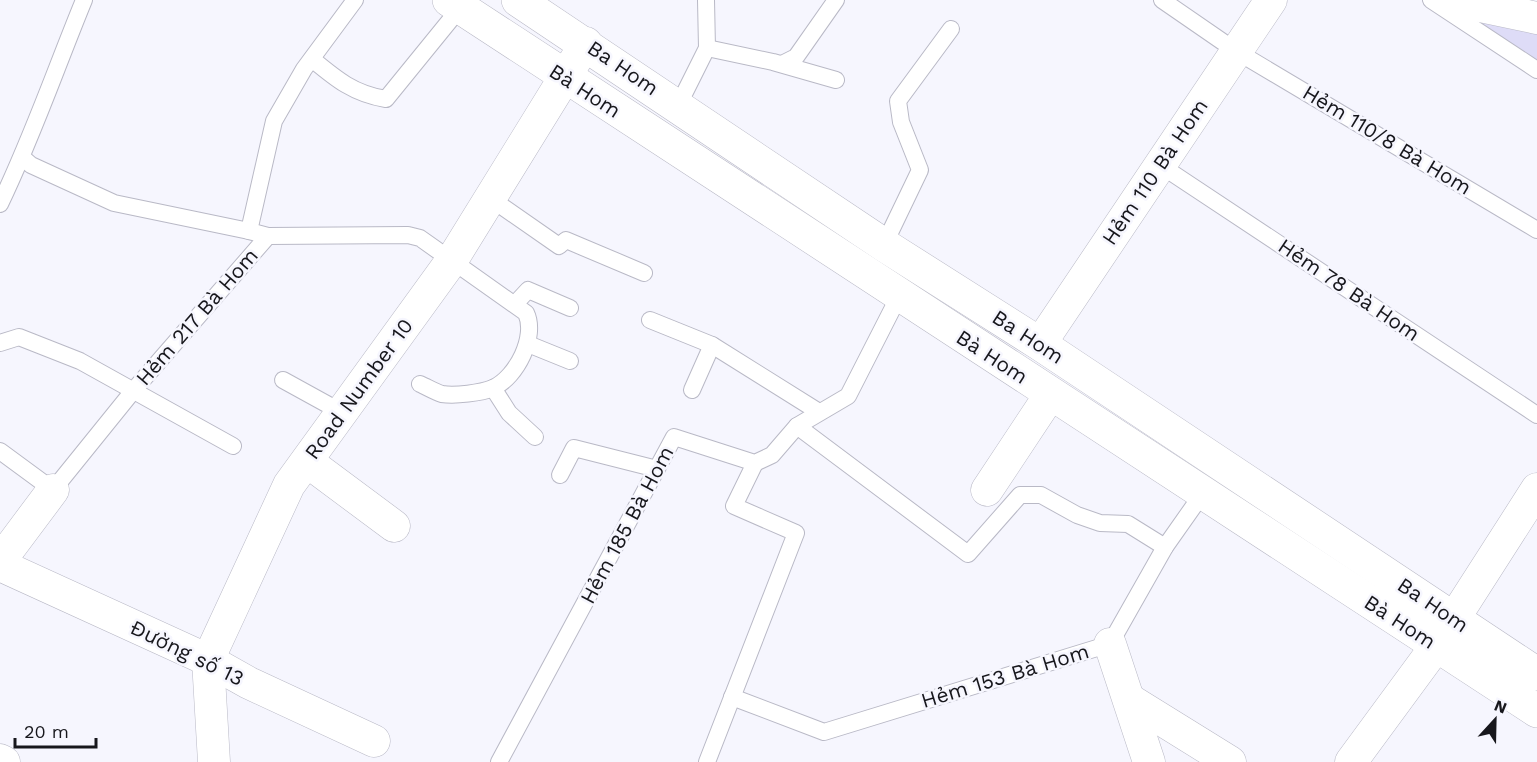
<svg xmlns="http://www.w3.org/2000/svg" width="1537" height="762" font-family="'Work Sans',sans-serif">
  <rect width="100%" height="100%" fill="#f6f6fe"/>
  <path fill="#dedcf7" d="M 1456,10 L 1537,24 L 1537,61 Z"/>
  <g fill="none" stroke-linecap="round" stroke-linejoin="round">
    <g stroke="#b9b9c6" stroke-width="18">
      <g id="lane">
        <path d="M 1162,0 L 1236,51 L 1537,230"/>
        <path d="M 1431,0 L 1537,70"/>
        <path d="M 707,48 L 773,62 L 836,80"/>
        <path d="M 312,59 C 336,79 354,94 386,99 L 460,8"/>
        <path d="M 782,64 L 796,57 L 836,0"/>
        <path d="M 678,106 L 707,48 L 706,0"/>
        <path d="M 23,158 L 31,165 L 114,203 L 249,231"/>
        <path d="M 1160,165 L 1537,415"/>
        <path d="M 490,198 L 559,246 L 566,240 L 644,273"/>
        <path d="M 0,204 C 32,138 56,68 84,0"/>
        <path d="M 268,236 L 408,235 L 420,238 L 526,313 C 537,336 517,377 493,388 C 481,393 455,396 442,394 C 435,392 427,387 420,384"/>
        <path d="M 884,245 L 920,170 L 901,122 L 898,101 L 951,29"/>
        <path d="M 515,304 L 528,290 L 570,308"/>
        <path d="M 650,320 L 712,345 L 819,412"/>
        <path d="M 0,343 L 19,337 L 80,361 L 233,446"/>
        <path d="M 528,344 L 570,361"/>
        <path d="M 283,380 L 343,413"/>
        <path d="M 493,388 L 509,413 L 535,437"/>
        <path d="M 692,390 L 712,345"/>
        <path d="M 797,426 L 968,554 L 1020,495 L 1041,495 L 1077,515 L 1100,523 L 1128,524 L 1165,547"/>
        <path d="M 0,451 L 53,490 L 133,391 L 268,236 L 249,231 L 274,121 L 304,69 L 355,0"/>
        <path d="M 560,475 L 574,448 L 657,469"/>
        <path d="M 732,697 L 824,732 L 1110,644 L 1165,547 L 1203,493"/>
        <path d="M 499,762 L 674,437 L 755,463 L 772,455 L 797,426 L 848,396 L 899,296"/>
        <path d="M 707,762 L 796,533 L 734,506 L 755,463"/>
      </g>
    </g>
    <g stroke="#b9b9c6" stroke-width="33">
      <g id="street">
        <path d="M 1452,0 L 1537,18"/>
        <path d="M 1040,344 L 1271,0"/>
        <path d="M 308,462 L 394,526"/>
        <path d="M 987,490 L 1050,395"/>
        <path d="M 0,561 L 53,490"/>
        <path d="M 0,565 L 208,660 L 249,683 L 374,741"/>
        <path d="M 1110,644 L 1149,762"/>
        <path d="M 1130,700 L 1230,762"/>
        <path d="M 0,760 L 4,762"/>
        <path d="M 214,762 L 208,660 L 289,485 L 452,260 L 586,43"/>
        <path d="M 1351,762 L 1437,645 L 1537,489"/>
      </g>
    </g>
    <g stroke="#b9b9c6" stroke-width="34">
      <g id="primary">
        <path d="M 449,0 L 1537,711"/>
        <path d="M 518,0 L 884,245 L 1040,344 L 1537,674"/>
      </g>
    </g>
    <use href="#lane" stroke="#fff" stroke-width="16"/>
    <use href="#street" stroke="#fff" stroke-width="32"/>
    <use href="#primary" stroke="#fff" stroke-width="33"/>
  </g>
  <g text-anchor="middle" stroke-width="5" stroke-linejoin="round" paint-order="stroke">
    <g font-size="21" fill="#17171c" stroke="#f6f6fe">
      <text transform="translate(623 68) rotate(34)" y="7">Ba Hom</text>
      <text transform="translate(585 91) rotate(33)" y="7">Bà Hom</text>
      <text transform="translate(1387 140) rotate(31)" y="7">Hẻm 110/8 Bà Hom</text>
      <text transform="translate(1155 172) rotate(-56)" y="7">Hẻm 110 Bà Hom</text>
      <text transform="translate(1349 290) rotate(34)" y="7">Hẻm 78 Bà Hom</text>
      <text transform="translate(197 317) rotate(-49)" y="7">Hẻm 217 Bà Hom</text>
      <text transform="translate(1028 337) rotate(33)" y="7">Ba Hom</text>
      <text transform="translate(992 357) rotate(33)" y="7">Bà Hom</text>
      <text transform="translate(359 389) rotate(-54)" y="7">Road Number 10</text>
      <text transform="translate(627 525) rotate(-62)" y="7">Hẻm 185 Bà Hom</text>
      <text transform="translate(1433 605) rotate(34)" y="7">Ba Hom</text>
      <text transform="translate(1400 622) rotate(33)" y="7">Bà Hom</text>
      <text transform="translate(187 653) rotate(26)" y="7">Đường số 13</text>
      <text transform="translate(1005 676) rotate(-17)" y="7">Hẻm 153 Bà Hom</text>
    </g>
  </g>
  <g transform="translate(1495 720) rotate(22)" stroke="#f6f6fe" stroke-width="4.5" paint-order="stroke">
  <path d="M0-4.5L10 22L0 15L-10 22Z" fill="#17171c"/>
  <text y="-9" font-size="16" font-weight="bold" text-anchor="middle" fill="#17171c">N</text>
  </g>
  <path d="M15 738v9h81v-9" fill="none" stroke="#17171c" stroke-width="3"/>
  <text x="24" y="738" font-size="18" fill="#17171c" stroke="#f6f6fe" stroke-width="4.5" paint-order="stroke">20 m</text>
</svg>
